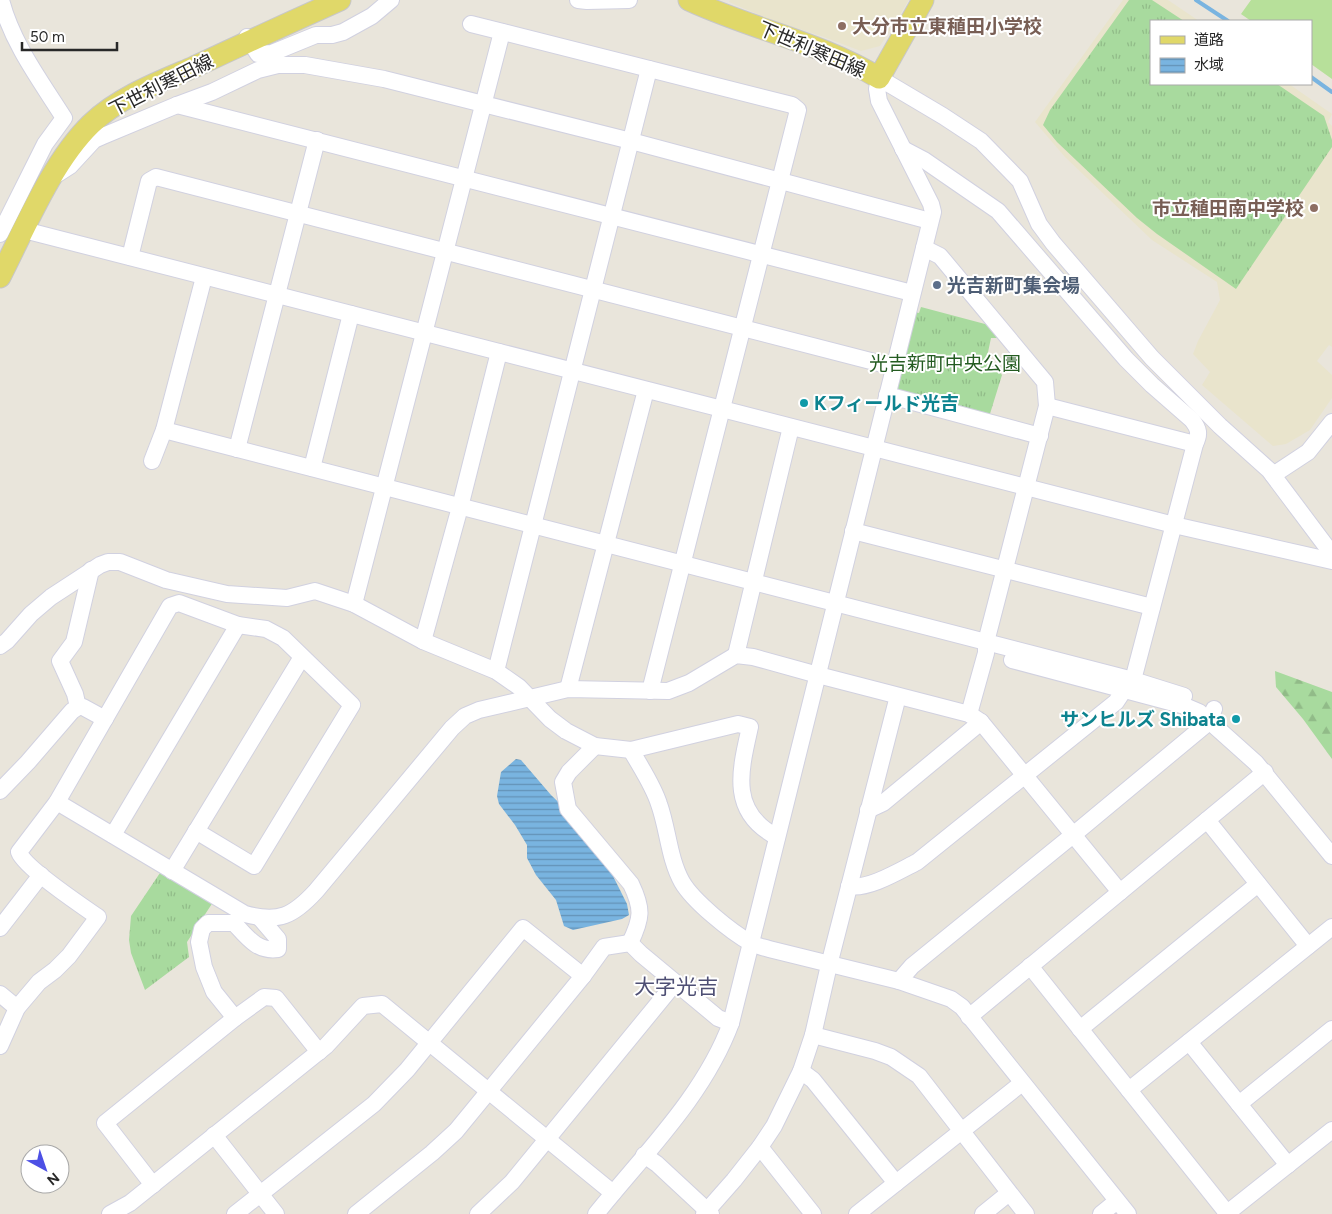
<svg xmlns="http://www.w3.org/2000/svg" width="1332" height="1214" font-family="Figtree,'Noto Sans JP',sans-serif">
  <defs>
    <pattern id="grass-tufts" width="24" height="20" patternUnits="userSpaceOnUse" patternTransform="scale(1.25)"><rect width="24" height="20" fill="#a8da9e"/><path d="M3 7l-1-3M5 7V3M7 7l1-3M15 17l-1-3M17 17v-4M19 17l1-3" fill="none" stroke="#91bb88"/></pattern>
    <pattern id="forest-firs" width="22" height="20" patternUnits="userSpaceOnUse" patternTransform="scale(1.25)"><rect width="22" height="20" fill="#a8da9e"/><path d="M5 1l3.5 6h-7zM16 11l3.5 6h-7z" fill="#91bb88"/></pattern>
    <pattern id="water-rules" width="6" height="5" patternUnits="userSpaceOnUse" patternTransform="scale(1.25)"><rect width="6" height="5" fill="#79b4e0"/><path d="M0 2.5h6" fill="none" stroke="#6392b6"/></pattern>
  </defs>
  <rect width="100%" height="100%" fill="#e9e5db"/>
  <g fill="#e9e4cc">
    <path d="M 730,0 L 909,0 L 880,46 L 861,51 L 824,37 L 769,19 L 729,2 Z"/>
    <path d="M 1123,0 L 1168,0 L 1199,21 L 1151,21 L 1151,84 L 1289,84 L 1332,114 L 1328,122 L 1332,126 L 1332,347 L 1329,345 L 1317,361 L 1332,375 L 1332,398 L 1310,430 L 1286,444 L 1273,446 L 1202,385 L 1210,372 L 1193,354 L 1198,341 L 1220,300 L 1217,282 L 1152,240 L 1065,157 L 1035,122 Z"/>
  </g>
  <g fill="url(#grass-tufts)">
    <path d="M 1129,0 L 1152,0 L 1184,21 L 1151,21 L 1151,84 L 1277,84 L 1324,116 L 1332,140 L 1332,147 L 1236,289 L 1157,234 L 1137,218 L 1057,142 L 1043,125 L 1050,110 Z"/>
    <path d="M 921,307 L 985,324 L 988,322 L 1002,338 L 991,338 L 987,357 L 1002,375 L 989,417 L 901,394 L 896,387 L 915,312 L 919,313 Z"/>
    <path d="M 168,861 L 219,893 L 187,942 L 189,957 L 145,990 L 131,953 L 129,940 L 131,916 Z"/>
  </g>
  <path fill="url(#forest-firs)" d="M 1275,671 L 1332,692 L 1332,759 L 1303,719 L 1276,687 Z"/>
  <path fill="#b7e09a" d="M 1251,0 L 1332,0 L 1332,79 L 1311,64 L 1311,21 L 1251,21 L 1241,14 Z"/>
  <path fill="url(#water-rules)" d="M 516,759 L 521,760 L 551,795 L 583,826 L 607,864 L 627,904 L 629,915 L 622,919 L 573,930 L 564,926 L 556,900 L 536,875 L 527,858 L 527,845 L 515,825 L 499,804 L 497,796 L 501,772 Z"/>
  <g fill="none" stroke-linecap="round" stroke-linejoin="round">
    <g stroke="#79b4e0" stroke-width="4">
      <path d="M 1196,0 L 1228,21"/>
      <path d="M 1311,77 L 1332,92"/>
    </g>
    <g stroke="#d1d1e0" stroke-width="18">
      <g id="minor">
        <path d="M 578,0 L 587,1 L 629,0"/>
        <path d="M 471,24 L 792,105 L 798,110 L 650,691"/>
        <path d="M 247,37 L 258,54 L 272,53 L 316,35 L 332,35 L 343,32 L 372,16 L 391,0"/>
        <path d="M 177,105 L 912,293"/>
        <path d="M 903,149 L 924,160 L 998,211 L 1126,359 L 1152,385 L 1192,420 C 1199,429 1200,434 1195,444 L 1133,680"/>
        <path d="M 56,175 L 70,166 L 94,140 L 103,136 L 177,105 L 212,92 L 258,70 L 278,65 L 305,65 L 384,79 L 631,141 L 930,221"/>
        <path d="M 24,230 L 1174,525 L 1332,561"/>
        <path d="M 0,234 L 45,144 L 64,118 C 40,80 12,43 1,0"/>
        <path d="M 924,248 L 940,256 L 1045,382 L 1047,406 L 986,642 L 986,653 L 969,714"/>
        <path d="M 130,257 L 149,181 L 156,177 L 894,367"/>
        <path d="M 887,395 L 1040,436"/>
        <path d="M 1047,406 L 1195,444"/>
        <path d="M 164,430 L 1133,680 L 1184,696"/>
        <path d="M 237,449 L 317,140"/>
        <path d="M 152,461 L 164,430 L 204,277"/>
        <path d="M 312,468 L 351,314"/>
        <path d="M 1273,475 L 1308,452 L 1332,422"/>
        <path d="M 853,531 L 1152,607"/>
        <path d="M 354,604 L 502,32"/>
        <path d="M 423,641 L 460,507 L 499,352"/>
        <path d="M 0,646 L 7,641 L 31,614 L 51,597 L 100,565 L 108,562 L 120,562 L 166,580 L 227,594 L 287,598 L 315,591 L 354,604 L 423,641 L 496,671 L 519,687 L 550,719 L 566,731 L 595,746 L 631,750 L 738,724 L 750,727 C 740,771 729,812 777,837"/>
        <path d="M 736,655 L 791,427"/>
        <path d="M 1012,660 L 1185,706 L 1199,712 L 1256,763 L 1332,856"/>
        <path d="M 496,671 L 649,69"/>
        <path d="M 568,689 L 646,390"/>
        <path d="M 78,707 L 75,694 L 60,661 L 74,642 L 91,570"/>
        <path d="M 595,746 L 569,772 L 563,782 L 568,809 L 631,884 C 643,909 642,918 630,943"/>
        <path d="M 631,750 C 641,768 653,785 659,804 C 668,829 669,859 682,882 C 693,901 731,932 751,943 C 756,946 763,947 769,949 L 899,981 L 951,999 L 962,1007 L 1128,1214"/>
        <path d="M 0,791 L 28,762 L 72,711 L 78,707 L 83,707 L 105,719"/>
        <path d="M 57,802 L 245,914 C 279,923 293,916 316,891 L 452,728 L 465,716 L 479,710 L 568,689 L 668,691 L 689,683 L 736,655 L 753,657 L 818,675 L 969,714 L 981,722 L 1120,892"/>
        <path d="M 868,810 L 883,803 L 981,722"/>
        <path d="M 1207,820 L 1308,946"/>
        <path d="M 113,835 L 238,625"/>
        <path d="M 172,871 L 302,657"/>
        <path d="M 849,886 C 868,890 899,871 917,862 L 1116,702 L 1124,690"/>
        <path d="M 0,928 L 41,875"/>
        <path d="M 1030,966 L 1227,1213"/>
        <path d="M 899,981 L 912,966 L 1073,835 L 1209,722 L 1214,709"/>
        <path d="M 0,994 L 17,1008"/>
        <path d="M 969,1017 L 1265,772"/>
        <path d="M 235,1018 L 214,992 L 204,967 L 199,942 L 202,929 L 208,923 L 234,923 C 247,937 257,952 278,949 L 278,939 L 260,918"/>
        <path d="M 1080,1029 L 1258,884"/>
        <path d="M 813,1035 L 875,1051 L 891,1057 L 919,1076 L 1026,1214"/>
        <path d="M 1189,1042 L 1288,1165"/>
        <path d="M 0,1046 L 17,1008 L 39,982 L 55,970 L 69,956 L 98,917 C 82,906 24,867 19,852 L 57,802 L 170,606 L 179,603 L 238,625 L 266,629 L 283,638 L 352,705 L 254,866 L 196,831"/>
        <path d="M 801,1071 L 813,1080 L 896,1183"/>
        <path d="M 1129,1090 L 1332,927"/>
        <path d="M 1239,1104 L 1332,1029"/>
        <path d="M 214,1135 L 276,1214"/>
        <path d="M 760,1147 L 813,1214"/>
        <path d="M 644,1155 L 657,1164 L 711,1214"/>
        <path d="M 153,1185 L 105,1123 L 235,1018 L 264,997 L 276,998 L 319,1052"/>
        <path d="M 110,1214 L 130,1203 L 326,1046 L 363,1006 L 382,1004 L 613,1193"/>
        <path d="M 235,1214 L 374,1104 L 407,1070 L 523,928 L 583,976"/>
        <path d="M 356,1214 L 432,1153 L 456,1131 L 583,976 L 604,947 L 630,943 L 641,954 L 718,1018 L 731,1023"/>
        <path d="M 478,1214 L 512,1182 L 675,983"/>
        <path d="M 596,1214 C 644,1154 704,1096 731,1023 L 933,212 L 931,204 L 879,101 L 877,89 L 879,78 L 943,116 L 981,141 L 1020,181 L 1039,224 L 1053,243 L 1152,358 L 1220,426 L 1269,470 L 1332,554"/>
        <path d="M 704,1214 L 734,1180 L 760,1147 L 774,1126 L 801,1071 L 813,1035 L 829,965 L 898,696"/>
        <path d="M 857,1214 L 1022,1083"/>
        <path d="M 983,1214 L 1009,1193"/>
        <path d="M 1101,1214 L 1117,1201"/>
        <path d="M 1226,1214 L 1332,1130"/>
      </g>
    </g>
    <g stroke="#c7c7c7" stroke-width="23">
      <g id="major">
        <path d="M 689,0 C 751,29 820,42 879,78 L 923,0"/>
        <path d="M 0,277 C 25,228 52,162 91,124 C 119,97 159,82 194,67 C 243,44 291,22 340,0"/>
      </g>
    </g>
    <use href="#minor" stroke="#fff" stroke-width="16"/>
    <use href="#major" stroke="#e0d869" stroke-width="21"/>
  </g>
  <g fill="#8d6e63" stroke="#fff" stroke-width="2">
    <circle cx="842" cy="26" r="5"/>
    <circle cx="1314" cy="208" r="5"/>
  </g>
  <circle fill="#5c6f8a" stroke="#fff" stroke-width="2" cx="937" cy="285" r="5"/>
  <g fill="#0f9aa8" stroke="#fff" stroke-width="2">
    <circle cx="804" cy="403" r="5"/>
    <circle cx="1236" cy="719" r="5"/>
  </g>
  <g text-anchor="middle" stroke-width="4" stroke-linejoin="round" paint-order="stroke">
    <g font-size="19" font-weight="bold" fill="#785e54" stroke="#fff" text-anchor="start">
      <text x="852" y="33">大分市立東稙田小学校</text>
      <text x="1304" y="215" text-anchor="end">市立稙田南中学校</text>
    </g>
    <g font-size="19" fill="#282828" stroke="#fff">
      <text transform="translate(812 49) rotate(23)" y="7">下世利寒田線</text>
      <text transform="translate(161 85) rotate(-27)" y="7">下世利寒田線</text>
    </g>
    <g font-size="19" font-weight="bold" fill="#4e5e75" stroke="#fff" text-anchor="start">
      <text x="947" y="292">光吉新町集会場</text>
    </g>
    <g font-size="19" fill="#245c21" stroke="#fff">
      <text x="945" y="370">光吉新町中央公園</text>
    </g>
    <g font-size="19" font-weight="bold" fill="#0d838f" stroke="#fff" text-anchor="start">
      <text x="814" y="410">Kフィールド光吉</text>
      <text x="1226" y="726" text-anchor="end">サンヒルズ Shibata</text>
    </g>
    <g font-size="21" fill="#4e4f74" stroke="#fff">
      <text x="676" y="994">大字光吉</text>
    </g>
  </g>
  <rect x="1150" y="20" width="162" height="65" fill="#ffffff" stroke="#a9a9a9"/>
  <rect x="1160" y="36" width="25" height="8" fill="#e0d869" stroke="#a9a9a9"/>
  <text x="1194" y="45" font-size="15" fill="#282828">道路</text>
  <rect x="1160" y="58" width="25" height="15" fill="url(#water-rules)" stroke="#a9a9a9"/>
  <text x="1194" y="70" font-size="15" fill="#282828">水域</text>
  <g transform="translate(45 1169) rotate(140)"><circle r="24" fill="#ffffff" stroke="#a9a9a9"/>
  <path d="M0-4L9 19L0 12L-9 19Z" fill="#4d50e5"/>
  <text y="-8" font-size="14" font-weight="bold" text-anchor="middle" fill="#282828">N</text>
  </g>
  <path d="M22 42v8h95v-8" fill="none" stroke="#282828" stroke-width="2.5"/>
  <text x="30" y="42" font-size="15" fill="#282828" stroke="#ffffff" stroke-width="4" paint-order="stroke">50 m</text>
</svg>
